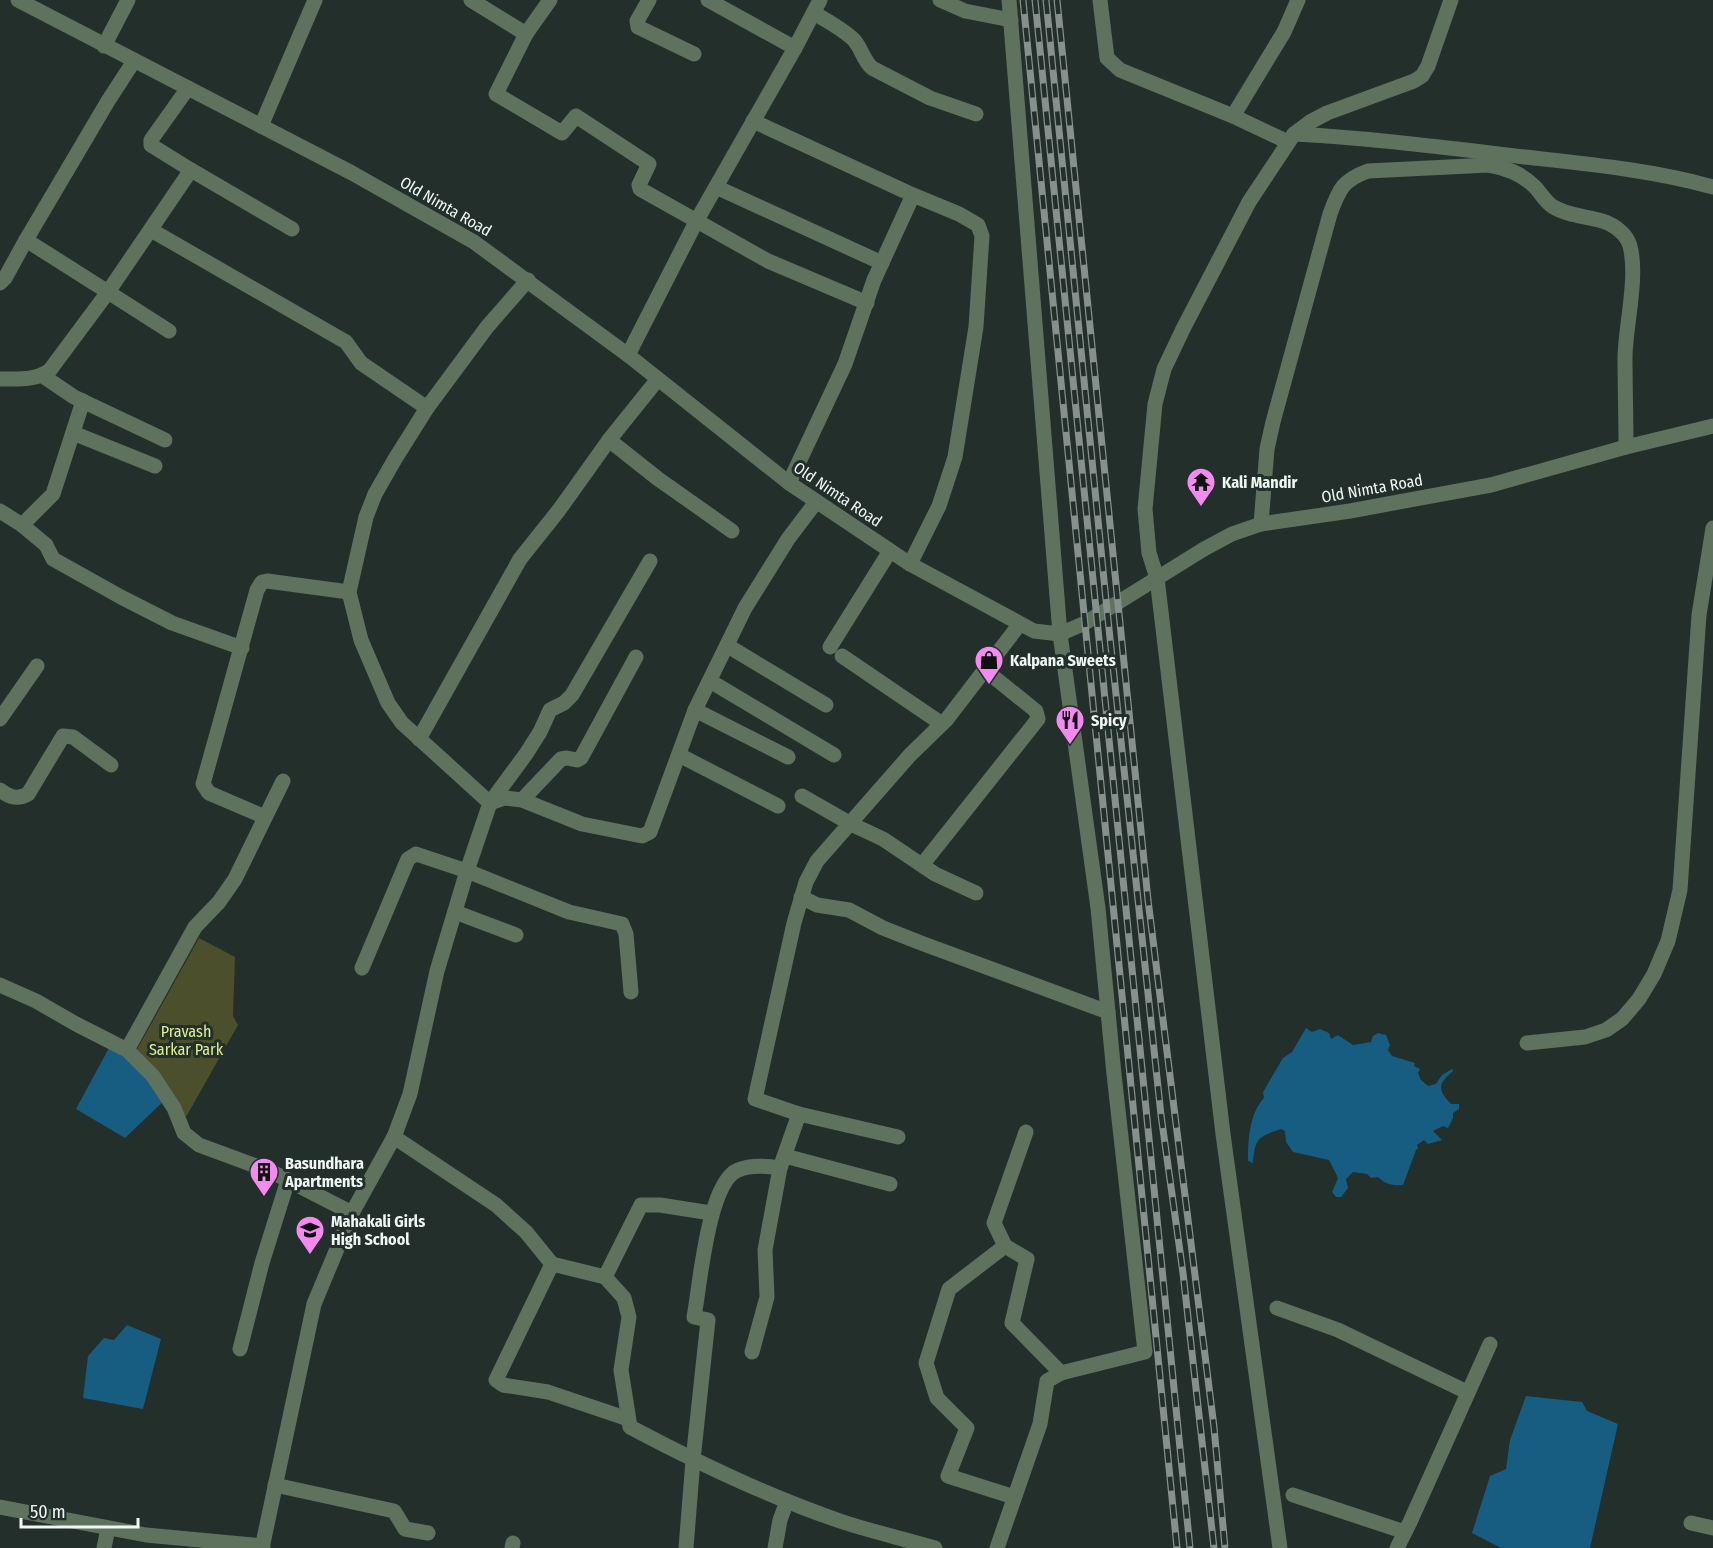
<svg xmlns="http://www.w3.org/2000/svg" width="1713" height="1548" font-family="'Fira Sans Condensed',sans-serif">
  <rect width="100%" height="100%" fill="#222f2b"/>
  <path fill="#4b4f2b" d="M 199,938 L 235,957 L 233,1016 L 238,1025 L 186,1117 L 135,1053 Z"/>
  <g fill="#175c81">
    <path d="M 1306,1028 L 1312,1032 L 1320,1029 L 1329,1033 L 1331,1039 L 1338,1035 L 1353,1045 L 1371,1042 L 1373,1036 L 1378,1033 L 1386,1035 L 1390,1045 L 1388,1050 L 1392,1056 L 1415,1063 L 1414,1066 L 1420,1069 L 1418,1073 L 1421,1080 L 1428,1086 L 1436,1084 L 1442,1075 L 1452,1069 L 1453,1071 C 1438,1084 1437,1089 1451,1104 L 1459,1104 L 1459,1109 L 1453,1113 L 1453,1118 L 1448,1128 L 1443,1126 L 1433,1131 L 1442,1140 L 1428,1144 L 1424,1140 L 1417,1145 L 1418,1148 L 1416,1150 L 1403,1185 C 1393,1186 1385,1184 1378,1177 L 1371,1178 L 1367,1174 L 1353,1172 L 1346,1179 L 1348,1188 L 1341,1197 L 1336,1197 L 1332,1192 L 1338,1178 L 1329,1160 L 1293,1152 L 1286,1142 L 1285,1131 L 1281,1129 C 1258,1137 1255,1138 1253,1163 L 1248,1161 C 1248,1140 1249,1114 1264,1098 L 1263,1092 L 1283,1058 L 1292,1052 Z"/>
    <path d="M 110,1046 L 170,1095 L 125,1138 L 76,1109 Z"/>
    <path d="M 127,1325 L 161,1339 L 143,1409 L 83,1398 L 88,1356 L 104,1338 L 114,1340 Z"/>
    <path d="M 1526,1396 L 1582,1402 L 1587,1411 L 1618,1424 L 1590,1548 L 1501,1548 L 1472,1533 L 1490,1476 L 1506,1469 L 1510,1440 Z"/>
  </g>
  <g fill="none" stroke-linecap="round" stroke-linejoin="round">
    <g stroke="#5e725e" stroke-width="15">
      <path d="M 471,0 L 526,34"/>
      <path d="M 550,0 L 526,34 L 496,94 L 562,133 L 576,116 L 649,164 L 639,185 L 640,189 L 768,261 L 867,303"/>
      <path d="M 649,0 L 637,21 L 638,27 L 694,54"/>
      <path d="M 708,0 L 795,48"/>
      <path d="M 940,0 L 965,11 L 1011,20"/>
      <path d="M 1009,0 L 1060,634 L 1098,908 L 1114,1074 L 1145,1352 L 1061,1373"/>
      <path d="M 1100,0 L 1107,58 L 1120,70 L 1233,116 L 1288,142"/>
      <path d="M 814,13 C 827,21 843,29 854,40 C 862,49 863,60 872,68 L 930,98 L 976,114"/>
      <path d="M 104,46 L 128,0"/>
      <path d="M 1233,116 L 1284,32 L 1298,0"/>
      <path d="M 753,121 L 913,195 L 959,214 L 978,225 L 982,236 L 976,327 L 955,457 L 939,506 L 910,564"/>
      <path d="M 261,126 L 315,0"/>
      <path d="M 1294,134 C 1371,138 1448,148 1525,157 C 1588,164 1652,170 1713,187"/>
      <path d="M 191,170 L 292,229"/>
      <path d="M 716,187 L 882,263"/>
      <path d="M 151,230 L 346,342 L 361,363 L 427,408"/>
      <path d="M 0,283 L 5,278 L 26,240"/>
      <path d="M 169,331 L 108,292 L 191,170 L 154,147 L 151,145 L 151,140 L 188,88"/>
      <path d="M 628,355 L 697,220 L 795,48 L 820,0"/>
      <path d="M 43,376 L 74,397 L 165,440"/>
      <path d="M 0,379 C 17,379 36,381 50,370 L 108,292 L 26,240 L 108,101 L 134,61"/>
      <path d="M 83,401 L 53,494 L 22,525 L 46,545 L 53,559 L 121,597 L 172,623 L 242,648"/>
      <path d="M 73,433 L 155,466"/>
      <path d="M 609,440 L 657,478 L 732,531"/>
      <path d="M 789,483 L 845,364 L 874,280 L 913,195"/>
      <path d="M 0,511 L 22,525"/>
      <path d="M 1261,524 L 1267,449 L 1273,422 L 1330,214 C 1339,189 1343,180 1368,171 L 1489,165 C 1506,168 1521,173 1534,186 C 1540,192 1545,201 1552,206 C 1573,220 1602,214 1620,231 C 1624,234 1629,241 1630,246 C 1638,277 1626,323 1625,356 C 1625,386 1626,417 1626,447"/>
      <path d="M 1157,578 L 1149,553 L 1145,509 L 1155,404 L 1164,369 L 1183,329 L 1249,202 L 1294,134 L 1310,122 L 1327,113 L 1414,81 L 1422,76 L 1428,66 L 1451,0"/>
      <path d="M 728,646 L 826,705"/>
      <path d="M 830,647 L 890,551"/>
      <path d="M 842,656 L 942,724"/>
      <path d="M 710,681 L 834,755"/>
      <path d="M 695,710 L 788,757"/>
      <path d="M 0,719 L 37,666"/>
      <path d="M 419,739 L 520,559 L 559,510 L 609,440 L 658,379"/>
      <path d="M 679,755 L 778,806"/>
      <path d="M 0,790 C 9,797 18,800 28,794 L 63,736 L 73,737 L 111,765"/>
      <path d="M 802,796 L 851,824 L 883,839 L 935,874 L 976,893"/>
      <path d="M 522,800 L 561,759 L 567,758 L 577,760 L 581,758 L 636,657"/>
      <path d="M 490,803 L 505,798 L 522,800 L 582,824 L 642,836 L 650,832 L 695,710 L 745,608 L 788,539 L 816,502"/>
      <path d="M 490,803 L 526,754 L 540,732 L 550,710 L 564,703 L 572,695 L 650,561"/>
      <path d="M 265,817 L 209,793 L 203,784 L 257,590 L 262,582 L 267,581 L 349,592"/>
      <path d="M 922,865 L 1038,719 L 1036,711 L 985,670"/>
      <path d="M 801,897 L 817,905 L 849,910 L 883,928 L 921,943 L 1108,1012"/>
      <path d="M 455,912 L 516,935"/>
      <path d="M 362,968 L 408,859 L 416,854 L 467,871 L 569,912 L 622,924 L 626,934 L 631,992"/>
      <path d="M 0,985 L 36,1001 L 76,1024 L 127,1050 L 153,1076 L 174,1108 L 184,1133 L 199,1145 L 272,1172 L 352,1213"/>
      <path d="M 1527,1043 L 1585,1037 L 1606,1030 L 1622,1019 L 1639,999 L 1654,974 L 1668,941 L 1680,890 L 1699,615 L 1713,528"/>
      <path d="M 127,1050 L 195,927 L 219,902 L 235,879 L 283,781"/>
      <path d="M 799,1114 L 898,1137"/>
      <path d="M 394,1137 L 496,1205 L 526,1232 L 552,1264 L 605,1277 L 624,1298 L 629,1317 L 621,1370 L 630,1427 C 698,1463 769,1497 843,1522 C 873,1532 905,1539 935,1548"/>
      <path d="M 785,1156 L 890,1184"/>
      <path d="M 552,1264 L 496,1380 L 503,1385 L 548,1392 L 628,1419"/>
      <path d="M 605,1277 L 641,1205 L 660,1205 L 711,1213"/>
      <path d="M 1277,1308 L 1338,1330 L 1467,1392"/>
      <path d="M 240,1349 L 262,1263 L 288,1180"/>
      <path d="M 752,1352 L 767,1297 L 765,1250 L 780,1168"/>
      <path d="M 275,1485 L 394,1511 L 405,1529 L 428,1533"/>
      <path d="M 1293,1495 L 1405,1532"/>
      <path d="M 1014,1497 L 948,1476 L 967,1428 L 937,1398 L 926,1363 L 949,1289 L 1005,1246 L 994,1223 L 1026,1132"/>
      <path d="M 0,1507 L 146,1535 L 263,1546"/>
      <path d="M 1691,1523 L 1713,1528"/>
      <path d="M 104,1548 L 108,1528"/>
      <path d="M 512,1548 L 513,1543"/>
      <path d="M 686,1548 L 693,1460 L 708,1320 L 694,1317 C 700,1285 708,1182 738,1170 C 750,1165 768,1166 780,1168 L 799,1114 L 755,1099 L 794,923 L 806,882 L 817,861 L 910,755 L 947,719 L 1019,625"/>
      <path d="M 775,1548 L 780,1520 L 787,1501"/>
      <path d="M 997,1548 L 1040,1424 L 1047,1381 L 1061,1373 L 1012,1323 L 1027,1259 L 1005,1246"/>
      <path d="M 1397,1548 L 1410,1522 L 1490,1344"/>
    </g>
    <g stroke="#5e725e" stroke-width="15">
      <path d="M 18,0 L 352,173 L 474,242 L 628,355 L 789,483 L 910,564 L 1034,631 L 1060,634 L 1085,623 L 1204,549 L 1232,534 L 1261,524 L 1350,511 L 1491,485 L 1626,447 L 1713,426"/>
      <path d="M 1157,578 L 1223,1134 L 1280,1548"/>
      <path d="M 262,1548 L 314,1304 L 352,1213 L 394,1137 L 410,1094 L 437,971 L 467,871 L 490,803 L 402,723 L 388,703 L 361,640 L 349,592 L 366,517 L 375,494 L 395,459 L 427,408 L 487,327 L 528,280"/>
    </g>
    <g stroke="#86918d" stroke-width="7">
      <g id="rail">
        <path d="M 1023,0 L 1177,1548"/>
        <path d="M 1035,0 L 1190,1548"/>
        <path d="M 1046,0 L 1107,610 L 1161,1115 L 1183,1273 L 1214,1548"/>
        <path d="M 1057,0 L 1148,900 L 1214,1427 L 1225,1548"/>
      </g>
    </g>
    <use href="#rail" stroke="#222f2b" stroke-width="4.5" stroke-dasharray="14" stroke-linecap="butt"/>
  </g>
  <defs>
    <g id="temple-pin" transform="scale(1.5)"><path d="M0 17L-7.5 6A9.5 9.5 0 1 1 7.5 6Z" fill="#f489f0" stroke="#222f2b"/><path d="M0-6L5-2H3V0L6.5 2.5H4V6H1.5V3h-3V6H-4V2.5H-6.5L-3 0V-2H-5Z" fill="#111"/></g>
    <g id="shop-pin" transform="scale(1.5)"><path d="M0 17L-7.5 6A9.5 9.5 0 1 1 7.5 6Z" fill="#f489f0" stroke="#222f2b"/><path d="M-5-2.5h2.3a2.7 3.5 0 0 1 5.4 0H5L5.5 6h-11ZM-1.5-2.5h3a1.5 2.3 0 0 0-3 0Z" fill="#111"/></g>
    <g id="restaurant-pin" transform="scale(1.5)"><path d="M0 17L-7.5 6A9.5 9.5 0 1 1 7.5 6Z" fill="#f489f0" stroke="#222f2b"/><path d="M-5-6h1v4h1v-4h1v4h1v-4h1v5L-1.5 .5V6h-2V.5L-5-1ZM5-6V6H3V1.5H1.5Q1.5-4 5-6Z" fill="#111"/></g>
    <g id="building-pin" transform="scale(1.5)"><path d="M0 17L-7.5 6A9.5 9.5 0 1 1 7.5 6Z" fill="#f489f0" stroke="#222f2b"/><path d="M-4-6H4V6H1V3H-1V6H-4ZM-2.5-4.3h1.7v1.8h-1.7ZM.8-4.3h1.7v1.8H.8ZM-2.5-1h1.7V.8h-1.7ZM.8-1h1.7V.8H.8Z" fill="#111"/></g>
    <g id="school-pin" transform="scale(1.5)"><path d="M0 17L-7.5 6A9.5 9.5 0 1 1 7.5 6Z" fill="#f489f0" stroke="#222f2b"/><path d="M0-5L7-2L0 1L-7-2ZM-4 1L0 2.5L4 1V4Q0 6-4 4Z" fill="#111"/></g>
  </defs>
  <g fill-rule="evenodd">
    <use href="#temple-pin" x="1201" y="482"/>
    <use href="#shop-pin" x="989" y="660"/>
    <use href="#restaurant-pin" x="1070" y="720"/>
    <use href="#building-pin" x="264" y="1172"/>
    <use href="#school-pin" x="310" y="1230"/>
  </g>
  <g text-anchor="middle" stroke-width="6" stroke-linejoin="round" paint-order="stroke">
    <g font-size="16" fill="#eff7f4" stroke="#222f2b">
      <text transform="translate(446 206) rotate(30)" y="6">Old Nimta Road</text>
      <text transform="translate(1372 488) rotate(-10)" y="6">Old Nimta Road</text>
      <text transform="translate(838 494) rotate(34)" y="6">Old Nimta Road</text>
    </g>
    <g font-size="16" font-weight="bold" fill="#eff7f4" stroke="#222f2b" text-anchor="start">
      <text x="1222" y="488">Kali Mandir</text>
      <text x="1010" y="666">Kalpana Sweets</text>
      <text x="1091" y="726">Spicy</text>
      <text x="285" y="1169">Basundhara<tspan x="285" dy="18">Apartments</tspan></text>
      <text x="331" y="1227">Mahakali Girls<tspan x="331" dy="18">High School</tspan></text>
    </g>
    <g font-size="16" fill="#e0ed8f" stroke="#222f2b">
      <text x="186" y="1037">Pravash<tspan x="186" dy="18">Sarkar Park</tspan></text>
    </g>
  </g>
  <path d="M21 1518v9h117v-9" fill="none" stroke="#eff7f4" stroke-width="3"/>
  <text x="30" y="1518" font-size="18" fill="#eff7f4" stroke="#222f2b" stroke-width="4.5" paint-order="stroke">50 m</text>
</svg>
